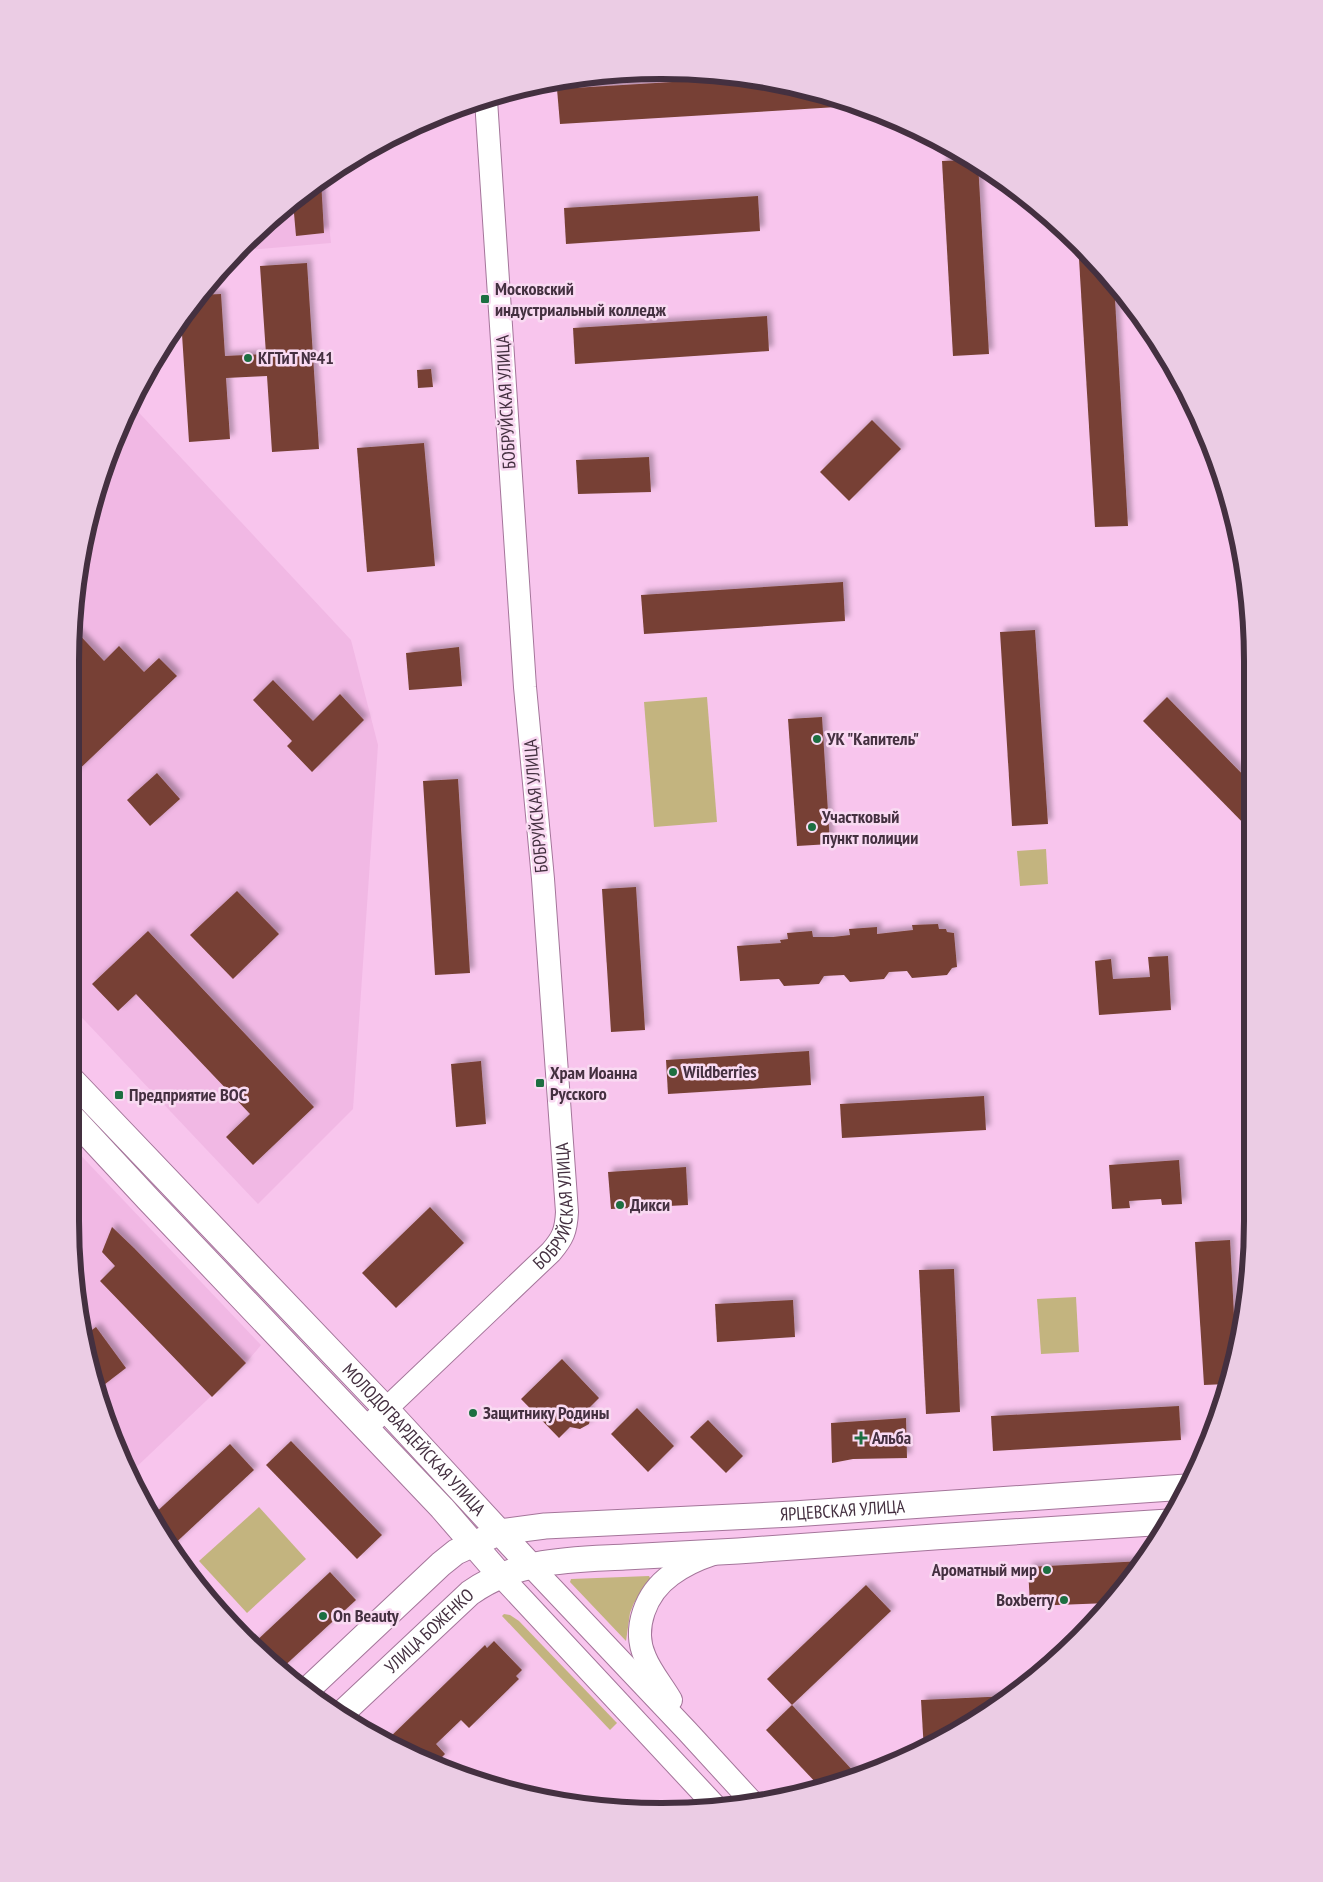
<svg xmlns="http://www.w3.org/2000/svg" width="1323" height="1882" font-family="'PT Sans Narrow',sans-serif">
  <defs>
    <filter id="shadow"><feDropShadow dx="4.5" dy="-4.5" stdDeviation="2.5" flood-color="#0004"/></filter>
  </defs>
  <rect width="100%" height="100%" fill="#f8c5ed"/>
  <g fill="#f1b8e4">
    <path d="M 324,177 L 331,243 L 236,251 L 243,243 Z"/>
    <path d="M 130,403 L 351,640 L 378,745 L 353,1109 L 258,1204 L 70,1005 L 70,661 L 81,546 Z"/>
    <path d="M 70,1144 L 261,1345 L 246,1363 L 129,1474 L 115,1447 L 90,1374 L 70,1221 Z"/>
  </g>
  <g fill="#c3b47f">
    <path d="M 707,697 L 717,822 L 654,827 L 644,702 Z"/>
    <path d="M 1046,849 L 1048,884 L 1020,886 L 1017,851 Z"/>
    <path d="M 1076,1297 L 1079,1352 L 1041,1354 L 1037,1299 Z"/>
    <path d="M 259,1507 L 306,1559 L 247,1613 L 199,1561 Z"/>
    <path d="M 649,1576 L 651,1580 L 634,1603 L 630,1613 L 626,1641 L 570,1582 L 571,1579 Z"/>
    <path d="M 504,1614 L 510,1615 L 519,1621 L 617,1723 L 610,1730 L 502,1616 Z"/>
  </g>
  <g fill="#774134" filter="url(#shadow)">
    <path d="M 738,78 L 777,81 L 853,104 L 853,106 L 560,124 L 557,89 Z"/>
    <path d="M 971,160 L 978,163 L 989,354 L 953,356 L 942,161 Z"/>
    <path d="M 321,180 L 324,233 L 296,236 L 293,202 Z"/>
    <path d="M 758,196 L 760,231 L 566,244 L 564,208 Z"/>
    <path d="M 1078,242 L 1114,282 L 1128,526 L 1095,527 Z"/>
    <path d="M 307,263 L 319,449 L 272,452 L 267,376 L 226,378 L 230,439 L 189,442 L 181,319 L 192,302 L 198,295 L 221,294 L 225,356 L 266,354 L 260,266 Z"/>
    <path d="M 767,316 L 769,351 L 575,364 L 573,328 Z"/>
    <path d="M 431,369 L 433,387 L 418,388 L 417,370 Z"/>
    <path d="M 872,420 L 901,449 L 849,501 L 820,472 Z"/>
    <path d="M 424,443 L 435,566 L 367,572 L 357,448 Z"/>
    <path d="M 649,457 L 651,492 L 578,494 L 576,460 Z"/>
    <path d="M 843,582 L 845,621 L 644,634 L 641,595 Z"/>
    <path d="M 73,628 L 104,661 L 119,646 L 144,672 L 159,658 L 177,676 L 70,778 L 70,661 Z"/>
    <path d="M 1035,630 L 1048,824 L 1012,826 L 1000,632 Z"/>
    <path d="M 459,647 L 462,686 L 409,690 L 406,653 Z"/>
    <path d="M 273,680 L 313,721 L 340,694 L 364,720 L 312,772 L 287,746 L 292,741 L 253,700 Z"/>
    <path d="M 1167,697 L 1253,785 L 1253,833 L 1143,721 Z"/>
    <path d="M 822,717 L 830,844 L 797,846 L 788,719 Z"/>
    <path d="M 157,773 L 180,799 L 150,826 L 127,800 Z"/>
    <path d="M 458,779 L 470,973 L 435,975 L 423,781 Z"/>
    <path d="M 636,887 L 645,1030 L 611,1032 L 602,889 Z"/>
    <path d="M 237,891 L 279,934 L 233,979 L 190,935 Z"/>
    <path d="M 938,924 L 939,929 L 946,929 L 947,932 L 954,933 L 957,967 L 952,968 L 947,975 L 912,978 L 907,971 L 889,972 L 884,979 L 850,982 L 844,975 L 824,976 L 819,984 L 784,986 L 779,979 L 740,981 L 737,946 L 781,943 L 780,940 L 788,939 L 787,933 L 812,931 L 813,937 L 833,937 L 850,935 L 849,929 L 877,927 L 877,934 L 913,930 L 912,925 Z"/>
    <path d="M 148,931 L 314,1107 L 253,1165 L 226,1137 L 250,1114 L 136,994 L 118,1011 L 92,984 Z"/>
    <path d="M 1168,956 L 1171,1010 L 1099,1015 L 1095,961 L 1111,959 L 1113,979 L 1150,977 L 1148,957 Z"/>
    <path d="M 809,1051 L 811,1085 L 668,1094 L 666,1060 Z"/>
    <path d="M 481,1061 L 486,1124 L 456,1127 L 451,1064 Z"/>
    <path d="M 984,1096 L 986,1130 L 842,1138 L 840,1104 Z"/>
    <path d="M 1179,1160 L 1182,1204 L 1162,1205 L 1161,1199 L 1129,1201 L 1130,1208 L 1112,1209 L 1109,1165 Z"/>
    <path d="M 686,1167 L 688,1205 L 611,1209 L 608,1172 Z"/>
    <path d="M 430,1207 L 464,1243 L 396,1308 L 362,1273 Z"/>
    <path d="M 112,1227 L 134,1248 L 246,1363 L 212,1397 L 100,1281 L 115,1266 L 102,1252 Z"/>
    <path d="M 1230,1240 L 1236,1353 L 1227,1384 L 1204,1385 L 1195,1242 Z"/>
    <path d="M 954,1269 L 960,1412 L 926,1414 L 919,1270 Z"/>
    <path d="M 793,1300 L 795,1337 L 717,1342 L 715,1304 Z"/>
    <path d="M 96,1327 L 126,1368 L 96,1391 L 90,1374 L 85,1335 Z"/>
    <path d="M 562,1359 L 599,1398 L 589,1408 L 590,1419 L 589,1424 L 580,1429 L 570,1427 L 559,1438 L 521,1399 Z"/>
    <path d="M 1179,1406 L 1181,1440 L 993,1451 L 991,1416 Z"/>
    <path d="M 637,1408 L 674,1446 L 648,1472 L 611,1434 Z"/>
    <path d="M 906,1418 L 907,1458 L 853,1459 L 832,1463 L 831,1423 Z"/>
    <path d="M 708,1420 L 743,1456 L 726,1473 L 690,1437 Z"/>
    <path d="M 291,1441 L 382,1535 L 357,1559 L 266,1465 Z"/>
    <path d="M 230,1444 L 254,1470 L 169,1549 L 152,1516 Z"/>
    <path d="M 1143,1561 L 1109,1603 L 1030,1606 L 1028,1567 Z"/>
    <path d="M 330,1572 L 356,1600 L 279,1671 L 272,1665 L 253,1644 Z"/>
    <path d="M 866,1585 L 891,1611 L 792,1705 L 767,1679 Z"/>
    <path d="M 494,1641 L 522,1670 L 516,1676 L 519,1679 L 469,1728 L 461,1720 L 436,1744 L 445,1754 L 433,1766 L 386,1741 L 485,1645 L 487,1648 Z"/>
    <path d="M 1010,1696 L 990,1712 L 924,1751 L 921,1700 Z"/>
    <path d="M 792,1705 L 856,1774 L 819,1786 L 766,1730 Z"/>
  </g>
  <g fill="none" stroke-linecap="round" stroke-linejoin="round">
    <g stroke="#a4759a" stroke-width="24">
      <g id="tertiary">
        <path id="s1" d="M 366,1428 L 551,1252 C 563,1238 566,1231 567,1212 L 543,879 L 525,687 L 486,100"/>
        <path d="M 530,1565 L 688,1732 L 754,1804"/>
        <path d="M 500,1575 L 717,1808"/>
        <path d="M 671,1700 C 663,1686 651,1672 645,1657 C 632,1628 646,1593 671,1575 C 684,1565 698,1559 713,1554"/>
      </g>
    </g>
    <g stroke="#a4759a" stroke-width="27">
      <g id="secondary">
        <path id="s2" d="M 70,1078 L 386,1409 L 530,1565"/>
        <path d="M 70,1115 L 148,1199 L 442,1508 L 500,1575"/>
        <path id="s3" d="M 306,1691 L 441,1564 L 456,1552 L 500,1532 L 545,1526 L 793,1514 L 1186,1487"/>
        <path id="s4" d="M 339,1716 L 470,1593 C 518,1559 568,1560 625,1557 C 663,1555 701,1553 738,1551 C 881,1540 1025,1531 1168,1522"/>
      </g>
    </g>
    <use href="#tertiary" stroke="#fff" stroke-width="22"/>
    <use href="#secondary" stroke="#fff" stroke-width="25"/>
  </g>
  <g fill="#1c6f41" stroke="#f9daf2" stroke-width="2">
    <rect x="480" y="294" width="10" height="10" rx="2.5"/>
    <circle cx="248" cy="358" r="5"/>
    <circle cx="817" cy="739" r="5"/>
    <circle cx="812" cy="827" r="5"/>
    <circle cx="673" cy="1072" r="5"/>
    <rect x="535" y="1078" width="10" height="10" rx="2.5"/>
    <rect x="114" y="1090" width="10" height="10" rx="2.5"/>
    <circle cx="620" cy="1205" r="5"/>
    <circle cx="473" cy="1413" r="5"/>
    <path d="M858.5 1430.5h5v5h5v5h-5v5h-5v-5h-5v-5h5z"/>
    <circle cx="1047" cy="1570" r="5"/>
    <circle cx="1064" cy="1600" r="5"/>
    <circle cx="323" cy="1616" r="5"/>
  </g>
  <g text-anchor="middle" stroke-width="5" stroke-linejoin="round" paint-order="stroke">
    <g font-size="18" font-weight="bold" fill="#443040" stroke="#f9daf2" text-anchor="start">
      <text x="495" y="295">Московский<tspan x="495" dy="21">индустриальный колледж</tspan></text>
      <text x="258" y="364">КГТиТ №41</text>
      <text x="827" y="745">УК "Капитель"</text>
      <text x="822" y="823">Участковый<tspan x="822" dy="21">пункт полиции</tspan></text>
      <text x="683" y="1078">Wildberries</text>
      <text x="550" y="1079">Храм Иоанна<tspan x="550" dy="21">Русского</tspan></text>
      <text x="129" y="1101">Предприятие ВОС</text>
      <text x="630" y="1211">Дикси</text>
      <text x="483" y="1419">Защитнику Родины</text>
      <text x="872" y="1444">Альба</text>
      <text x="1037" y="1576" text-anchor="end">Ароматный мир</text>
      <text x="1054" y="1606" text-anchor="end">Boxberry</text>
      <text x="333" y="1622">On Beauty</text>
    </g>
    <g font-size="18" fill="#443040" stroke="#f9daf2">
      <text transform="translate(506 402) rotate(-93)" y="6">БОБРУЙСКАЯ УЛИЦА</text>
      <text transform="translate(536 806) rotate(-95)" y="6">БОБРУЙСКАЯ УЛИЦА</text>
      <text dy="6" stroke="none"><textPath href="#s1" startOffset="302">БОБРУЙСКАЯ УЛИЦА</textPath></text>
      <text dy="6" stroke="none"><textPath href="#s2" startOffset="499">МОЛОДОГВАРДЕЙСКАЯ УЛИЦА</textPath></text>
      <text dy="6" stroke="none"><textPath href="#s3" startOffset="596">ЯРЦЕВСКАЯ УЛИЦА</textPath></text>
      <text dy="6" stroke="none"><textPath href="#s4" startOffset="124">УЛИЦА БОЖЕНКО</textPath></text>
    </g>
  </g>
  <path d="M0 0H1323V1882H0ZM661 79H662A582 582 0 0 1 1244 661V1221A582 582 0 0 1 662 1803H661A582 582 0 0 1 79 1221V661A582 582 0 0 1 661 79Z" fill="#ebcce4" fill-rule="evenodd"/>
  <path fill="none" stroke="#443040" stroke-width="6" d="M661 79H662A582 582 0 0 1 1244 661V1221A582 582 0 0 1 662 1803H661A582 582 0 0 1 79 1221V661A582 582 0 0 1 661 79Z"/>
</svg>
